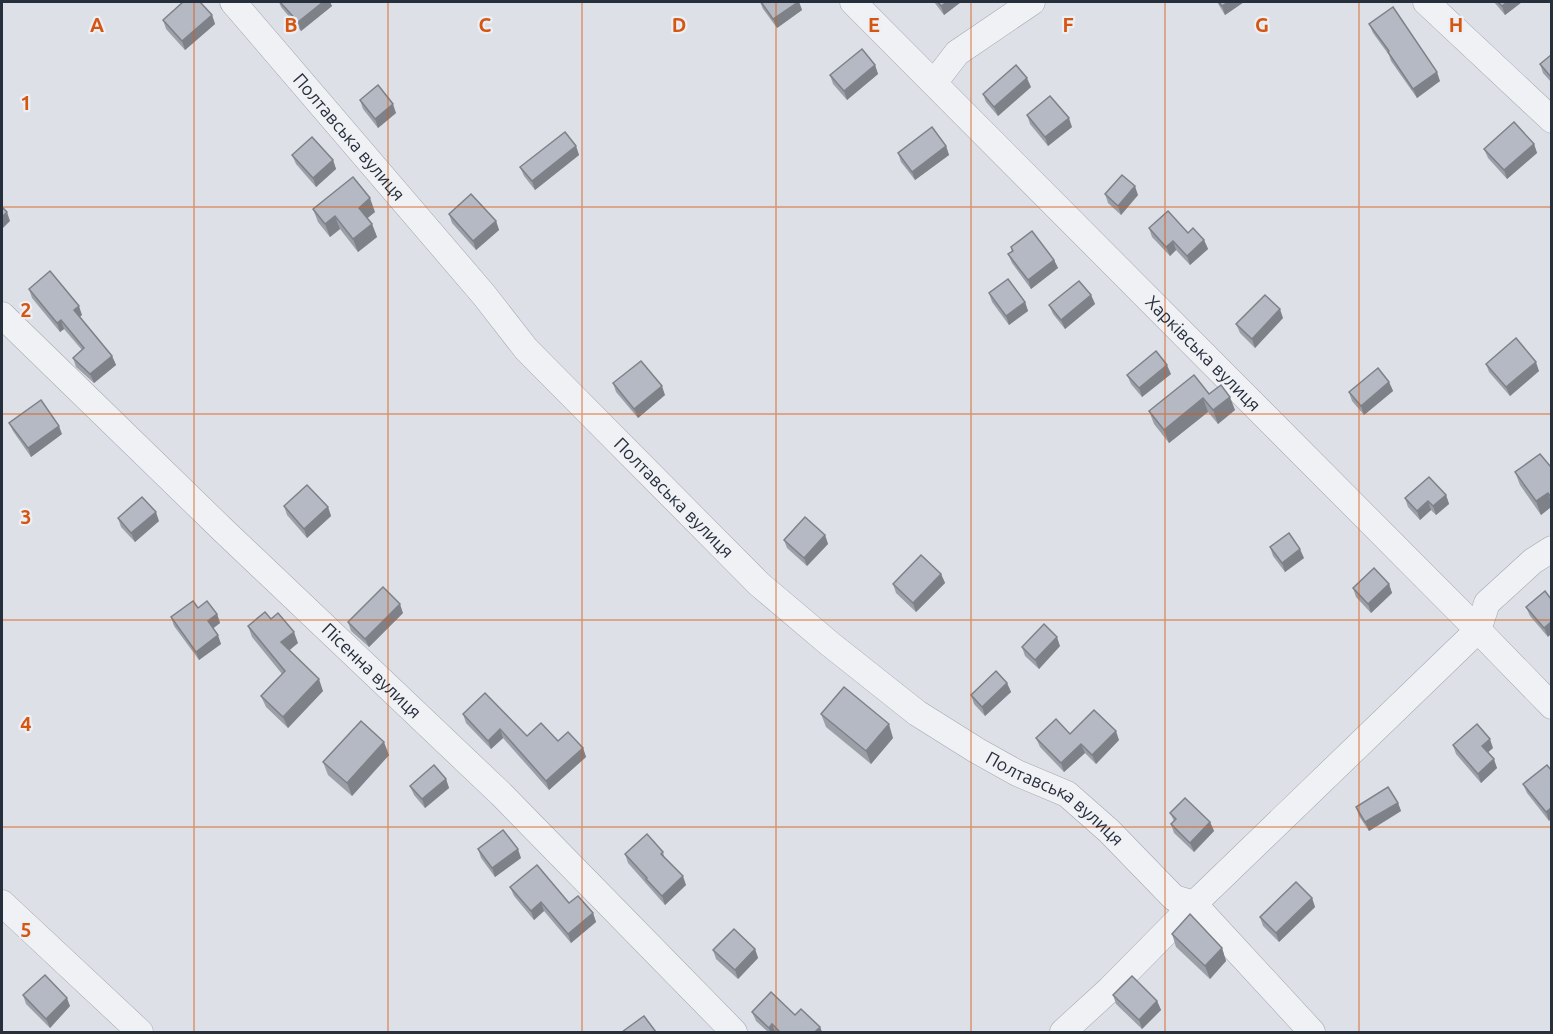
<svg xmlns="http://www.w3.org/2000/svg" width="1553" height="1034" font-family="Ubuntu,sans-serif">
  <rect width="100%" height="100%" fill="#dde0e6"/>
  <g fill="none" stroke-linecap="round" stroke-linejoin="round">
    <g stroke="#a3a7b0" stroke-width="27">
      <g id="minor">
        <path id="s1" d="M 233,2 L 484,295 L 526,349 L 759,584 L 830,644 L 917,713 L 976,750 L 1017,773 L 1067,794 L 1109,831 L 1174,898 L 1194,904 L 1312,1032"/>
        <path id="s2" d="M 853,2 L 1478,630 L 1552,706"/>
        <path d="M 1426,2 L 1552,120"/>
        <path d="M 934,83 L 957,53 L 1032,2"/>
        <path id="s3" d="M 2,315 L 223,530 L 501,794 L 734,1032"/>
        <path d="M 2,903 L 140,1032"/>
        <path d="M 1063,1032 L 1110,989 L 1194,904 L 1478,630 L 1487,603 L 1533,561 L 1552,549"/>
      </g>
    </g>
    <use href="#minor" stroke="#eff1f5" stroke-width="26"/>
  </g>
  <g fill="#9b9fa8">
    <path d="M 279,2 L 330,2 L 332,6 L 301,31 L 281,7 Z"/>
    <path d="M 760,2 L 799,2 L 802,10 L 777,28 L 763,9 Z"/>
    <path d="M 934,2 L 961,2 L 944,15 Z"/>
    <path d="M 1217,2 L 1244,2 L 1225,15 Z"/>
    <path d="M 1494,2 L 1522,2 L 1505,15 Z"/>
    <path d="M 212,15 L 215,24 L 185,50 L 166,29 L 163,20 Z"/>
    <path d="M 1369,24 L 1440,81 L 1417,98 L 1391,61 L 1389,55 L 1373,33 Z"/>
    <path d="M 1551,55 L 1551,82 L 1543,73 L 1540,64 Z"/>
    <path d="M 875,65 L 878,74 L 847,100 L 833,84 L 830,75 Z"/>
    <path d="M 1031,87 L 998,116 L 986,102 L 983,94 Z"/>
    <path d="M 360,100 L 396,113 L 378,128 L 363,109 Z"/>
    <path d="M 1027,115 L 1072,127 L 1048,146 L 1030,124 Z"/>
    <path d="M 1534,144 L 1537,153 L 1507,179 L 1488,158 L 1484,149 Z"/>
    <path d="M 576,146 L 579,155 L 535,190 L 524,176 L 520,167 Z"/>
    <path d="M 946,146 L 949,155 L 915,180 L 901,162 L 898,153 Z"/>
    <path d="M 292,155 L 333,160 L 336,169 L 316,187 L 296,164 Z"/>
    <path d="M 1105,194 L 1138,195 L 1121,215 L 1108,203 Z"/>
    <path d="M 313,209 L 375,212 L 367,218 L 372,224 L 377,237 L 358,252 L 340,229 L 330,237 L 318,222 Z"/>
    <path d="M 449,214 L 496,221 L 499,230 L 476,250 L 452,223 Z"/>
    <path d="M 1149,228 L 1188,233 L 1204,240 L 1208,249 L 1190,265 L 1176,250 L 1170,256 L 1152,237 Z"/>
    <path d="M 1011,247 L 1054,260 L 1058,268 L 1031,289 L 1012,263 L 1008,254 L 1012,252 Z"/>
    <path d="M 29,289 L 82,315 L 80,317 L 112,356 L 116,365 L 94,383 L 76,367 L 73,358 L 82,350 L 64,329 L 60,332 L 32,298 Z"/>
    <path d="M 989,293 L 1025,302 L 1028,311 L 1009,325 L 992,302 Z"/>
    <path d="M 1091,295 L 1095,304 L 1065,329 L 1053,314 L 1049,305 Z"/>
    <path d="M 1283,318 L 1255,348 L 1240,333 L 1236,324 Z"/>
    <path d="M 1486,364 L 1539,371 L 1510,396 L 1489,372 Z"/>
    <path d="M 1171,374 L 1142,397 L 1131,384 L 1127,375 Z"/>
    <path d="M 1389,382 L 1393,391 L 1364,415 L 1352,401 L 1349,392 Z"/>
    <path d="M 613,383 L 665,395 L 638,418 L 616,392 Z"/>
    <path d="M 1209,394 L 1235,410 L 1218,424 L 1208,412 L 1169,443 L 1154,424 L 1149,411 Z"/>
    <path d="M 9,423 L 62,434 L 31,457 L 13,431 Z"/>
    <path d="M 1551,465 L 1551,507 L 1541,515 L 1520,485 L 1515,472 L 1550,466 Z"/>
    <path d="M 1446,495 L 1449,504 L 1436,515 L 1431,510 L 1420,520 L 1408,507 L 1405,498 Z"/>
    <path d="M 284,506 L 328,507 L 331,516 L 307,538 L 287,515 Z"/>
    <path d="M 118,518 L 159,521 L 135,542 L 121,527 Z"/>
    <path d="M 825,535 L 828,544 L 807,566 L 787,548 L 784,540 Z"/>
    <path d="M 1270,547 L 1304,558 L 1285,572 L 1273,556 Z"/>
    <path d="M 941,574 L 945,583 L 916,612 L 896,593 L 893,584 Z"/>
    <path d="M 1389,584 L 1392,593 L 1371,613 L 1356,597 L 1353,588 Z"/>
    <path d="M 1545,591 L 1548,637 L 1530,616 L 1526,607 Z"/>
    <path d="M 198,608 L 217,614 L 220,623 L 213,628 L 221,644 L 199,660 L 174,626 L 171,617 Z"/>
    <path d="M 403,613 L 369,647 L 351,631 L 348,622 Z"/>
    <path d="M 271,619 L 298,643 L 289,650 L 323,691 L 288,728 L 266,707 L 261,696 L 282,674 L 252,637 L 248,626 Z"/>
    <path d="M 1060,646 L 1039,669 L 1025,656 L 1022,647 Z"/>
    <path d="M 1007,683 L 1011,692 L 985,716 L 974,704 L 971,695 Z"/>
    <path d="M 463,714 L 527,736 L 558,741 L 583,748 L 586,757 L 549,790 L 503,738 L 491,749 L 466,723 Z"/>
    <path d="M 821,714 L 893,738 L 871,764 L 826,727 Z"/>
    <path d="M 1070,734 L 1119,740 L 1096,764 L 1085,753 L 1064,772 L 1040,747 L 1036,738 Z"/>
    <path d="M 1453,745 L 1493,748 L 1488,752 L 1497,768 L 1481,783 L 1456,754 Z"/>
    <path d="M 389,755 L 352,796 L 328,775 L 323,762 Z"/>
    <path d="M 1551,770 L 1549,821 L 1527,793 L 1523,784 Z"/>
    <path d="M 446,779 L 449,788 L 425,808 L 414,795 L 410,786 Z"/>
    <path d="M 1398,803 L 1401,811 L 1369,831 L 1359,816 L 1356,807 Z"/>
    <path d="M 1170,813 L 1210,822 L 1214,831 L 1194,852 L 1174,833 L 1171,824 L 1174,821 Z"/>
    <path d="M 478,849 L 521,858 L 495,877 L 481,858 Z"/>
    <path d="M 663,852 L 665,859 L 686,885 L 665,905 L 628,863 L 625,854 Z"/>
    <path d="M 510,887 L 569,903 L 593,913 L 596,922 L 571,943 L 544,911 L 534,920 L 514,896 Z"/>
    <path d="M 1312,898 L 1315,907 L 1279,942 L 1263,926 L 1260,917 Z"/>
    <path d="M 1172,934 L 1222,948 L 1226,961 L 1210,979 L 1176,947 Z"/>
    <path d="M 755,949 L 758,958 L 738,979 L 716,959 L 713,950 Z"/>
    <path d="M 23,995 L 70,1006 L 50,1028 L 26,1004 Z"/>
    <path d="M 1113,995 L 1157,1001 L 1161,1010 L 1142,1029 L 1116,1004 Z"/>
    <path d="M 752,1012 L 795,1015 L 820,1027 L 822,1032 L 768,1032 L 756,1021 Z"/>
  </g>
  <g fill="#7e8288">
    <path d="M 323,2 L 330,2 L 332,6 L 301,31 L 298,22 Z"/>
    <path d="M 798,2 L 799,2 L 802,10 L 777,28 L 773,19 Z"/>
    <path d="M 947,2 L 961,2 L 944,15 L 941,6 Z"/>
    <path d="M 1228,2 L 1244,2 L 1225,15 L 1222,6 Z"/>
    <path d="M 1507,2 L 1522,2 L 1505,15 L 1502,6 Z"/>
    <path d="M 212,15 L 215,24 L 185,50 L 182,41 Z"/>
    <path d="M 875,65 L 878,74 L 847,100 L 844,91 Z"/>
    <path d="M 1437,72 L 1440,81 L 1417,98 L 1413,89 Z"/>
    <path d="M 1027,78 L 1031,87 L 998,116 L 994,107 Z"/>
    <path d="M 393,104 L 396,113 L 378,128 L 375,119 Z"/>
    <path d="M 1069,118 L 1072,127 L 1048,146 L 1045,137 Z"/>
    <path d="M 1534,144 L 1537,153 L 1507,179 L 1504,170 Z"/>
    <path d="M 576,146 L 579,155 L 535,190 L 532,181 Z"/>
    <path d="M 946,146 L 949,155 L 915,180 L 912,172 Z"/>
    <path d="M 333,160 L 336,169 L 316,187 L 313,178 Z"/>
    <path d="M 1135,186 L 1138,195 L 1121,215 L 1118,206 Z"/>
    <path d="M 370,198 L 375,212 L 364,221 L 359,208 Z"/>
    <path d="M 7,212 L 10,221 L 2,229 L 2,217 Z"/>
    <path d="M 335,216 L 340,229 L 330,237 L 325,224 Z"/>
    <path d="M 496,221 L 499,230 L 476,250 L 473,241 Z"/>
    <path d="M 372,224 L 377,237 L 358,252 L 353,239 Z"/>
    <path d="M 1204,240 L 1208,249 L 1190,265 L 1187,256 Z"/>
    <path d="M 1173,241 L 1176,250 L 1170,256 L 1166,247 Z"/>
    <path d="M 1054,260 L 1058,268 L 1031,289 L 1028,280 Z"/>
    <path d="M 1091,295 L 1095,304 L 1065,329 L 1061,320 Z"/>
    <path d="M 1025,302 L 1028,311 L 1009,325 L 1006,316 Z"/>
    <path d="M 79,306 L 82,315 L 77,319 L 74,310 Z"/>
    <path d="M 1280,309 L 1283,318 L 1255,348 L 1252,339 Z"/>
    <path d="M 61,320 L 64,329 L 60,332 L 57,323 Z"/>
    <path d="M 112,356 L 116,365 L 94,383 L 90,374 Z"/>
    <path d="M 1536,362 L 1539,371 L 1510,396 L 1506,387 Z"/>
    <path d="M 1167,365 L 1171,374 L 1142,397 L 1139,388 Z"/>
    <path d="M 1389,382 L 1393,391 L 1364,415 L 1361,406 Z"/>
    <path d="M 662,386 L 665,395 L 638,418 L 634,409 Z"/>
    <path d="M 1230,397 L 1235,410 L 1218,424 L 1213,410 Z"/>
    <path d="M 1203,398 L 1208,412 L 1169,443 L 1164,430 Z"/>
    <path d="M 59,426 L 62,434 L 31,457 L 28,448 Z"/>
    <path d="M 1548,493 L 1551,501 L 1551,507 L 1541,515 L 1536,501 Z"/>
    <path d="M 1446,495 L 1449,504 L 1436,515 L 1433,506 Z"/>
    <path d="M 1428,501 L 1431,510 L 1420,520 L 1417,511 Z"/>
    <path d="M 328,507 L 331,516 L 307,538 L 304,529 Z"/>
    <path d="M 156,512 L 159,521 L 135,542 L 131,533 Z"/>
    <path d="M 825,535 L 828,544 L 807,566 L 804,558 Z"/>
    <path d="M 1300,549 L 1304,558 L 1285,572 L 1282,563 Z"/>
    <path d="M 941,574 L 945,583 L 916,612 L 913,603 Z"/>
    <path d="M 1389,584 L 1392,593 L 1371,613 L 1368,604 Z"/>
    <path d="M 400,604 L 403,613 L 369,647 L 365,639 Z"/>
    <path d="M 217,614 L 220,623 L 211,630 L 208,621 Z"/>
    <path d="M 1551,622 L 1551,634 L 1548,637 L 1544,628 Z"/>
    <path d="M 294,632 L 298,643 L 285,654 L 281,642 Z"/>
    <path d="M 218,635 L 221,644 L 199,660 L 196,652 Z"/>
    <path d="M 1057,637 L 1060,646 L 1039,669 L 1035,660 Z"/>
    <path d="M 319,679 L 323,691 L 288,728 L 283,717 Z"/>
    <path d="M 1007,683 L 1011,692 L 985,716 L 982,707 Z"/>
    <path d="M 889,724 L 893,738 L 871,764 L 866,751 Z"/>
    <path d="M 500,729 L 503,738 L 491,749 L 488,741 Z"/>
    <path d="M 1116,731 L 1119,740 L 1096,764 L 1092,755 Z"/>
    <path d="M 1490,739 L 1493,748 L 1485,755 L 1482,746 Z"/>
    <path d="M 384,742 L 389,755 L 352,796 L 347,783 Z"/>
    <path d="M 1081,744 L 1085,753 L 1064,772 L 1061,763 Z"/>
    <path d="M 583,748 L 586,757 L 549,790 L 546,781 Z"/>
    <path d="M 1494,759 L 1497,768 L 1481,783 L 1478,774 Z"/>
    <path d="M 446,779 L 449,788 L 425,808 L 422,799 Z"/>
    <path d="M 1398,803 L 1401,811 L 1369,831 L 1365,822 Z"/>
    <path d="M 1551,808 L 1551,819 L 1549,821 L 1546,812 Z"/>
    <path d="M 1210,822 L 1214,831 L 1194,852 L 1190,843 Z"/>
    <path d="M 518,849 L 521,858 L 495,877 L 492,868 Z"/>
    <path d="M 683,876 L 686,885 L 665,905 L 662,896 Z"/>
    <path d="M 1312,898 L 1315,907 L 1279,942 L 1276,933 Z"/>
    <path d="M 541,902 L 544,911 L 534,920 L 531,911 Z"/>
    <path d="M 593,913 L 596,922 L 571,943 L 568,934 Z"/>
    <path d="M 1222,948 L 1226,961 L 1210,979 L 1205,966 Z"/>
    <path d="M 755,949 L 758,958 L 738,979 L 735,970 Z"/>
    <path d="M 67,998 L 70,1006 L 50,1028 L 46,1019 Z"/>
    <path d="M 1157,1001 L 1161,1010 L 1142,1029 L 1139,1020 Z"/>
    <path d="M 772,1024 L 775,1032 L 770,1032 L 769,1028 Z"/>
    <path d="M 820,1027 L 822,1032 L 815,1032 Z"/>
  </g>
  <g fill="#b4b9c3" stroke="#7e8288" stroke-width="1.5">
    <path d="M 183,2 L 200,2 L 212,15 L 182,41 L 163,20 Z"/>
    <path d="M 280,2 L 323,2 L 298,22 Z"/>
    <path d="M 761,2 L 798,2 L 773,19 Z"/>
    <path d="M 938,2 L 947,2 L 941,6 Z"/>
    <path d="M 1219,2 L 1228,2 L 1222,6 Z"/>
    <path d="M 1498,2 L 1507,2 L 1502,6 Z"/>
    <path d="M 1393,7 L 1437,72 L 1413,89 L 1388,52 L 1389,51 L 1369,24 Z"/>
    <path d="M 862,49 L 875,65 L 844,91 L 830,75 Z"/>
    <path d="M 1551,55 L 1551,77 L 1540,64 Z"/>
    <path d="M 1016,65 L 1027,78 L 994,107 L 983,94 Z"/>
    <path d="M 378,85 L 393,104 L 375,119 L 360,100 Z"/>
    <path d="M 1050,96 L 1069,118 L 1045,137 L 1027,115 Z"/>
    <path d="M 1514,122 L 1534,144 L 1504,170 L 1484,149 Z"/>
    <path d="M 932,127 L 946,146 L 912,172 L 898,153 Z"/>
    <path d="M 565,132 L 576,146 L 532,181 L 520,167 Z"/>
    <path d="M 312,137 L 333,160 L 313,178 L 292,155 Z"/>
    <path d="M 1122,175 L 1135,186 L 1118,206 L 1105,194 Z"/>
    <path d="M 353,177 L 370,198 L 359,208 L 372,224 L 353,239 L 335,216 L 325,224 L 313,209 Z"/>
    <path d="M 471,194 L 496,221 L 473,241 L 449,214 Z"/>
    <path d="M 2,207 L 7,212 L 2,217 Z"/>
    <path d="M 1168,211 L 1188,233 L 1193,228 L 1204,240 L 1187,256 L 1173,241 L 1166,247 L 1149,228 Z"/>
    <path d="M 1032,231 L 1054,260 L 1028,280 L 1008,254 L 1013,251 L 1011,247 Z"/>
    <path d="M 50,271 L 79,306 L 74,310 L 112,356 L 90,374 L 73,358 L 84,348 L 61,320 L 57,323 L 29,289 Z"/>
    <path d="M 1008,279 L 1025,302 L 1006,316 L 989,293 Z"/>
    <path d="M 1079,281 L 1091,295 L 1061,320 L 1049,305 Z"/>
    <path d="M 1265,295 L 1280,309 L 1252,339 L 1236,324 Z"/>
    <path d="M 1516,338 L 1536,362 L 1506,387 L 1486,364 Z"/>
    <path d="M 1156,351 L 1167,365 L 1139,388 L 1127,375 Z"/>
    <path d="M 641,361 L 662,386 L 634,409 L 613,383 Z"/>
    <path d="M 1378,368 L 1389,382 L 1361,406 L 1349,392 Z"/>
    <path d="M 1194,375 L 1209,394 L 1221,385 L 1230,397 L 1213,410 L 1203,398 L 1164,430 L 1149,411 Z"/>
    <path d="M 41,400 L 59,426 L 28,448 L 9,423 Z"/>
    <path d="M 1540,454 L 1550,466 L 1551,465 L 1551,497 L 1548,493 L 1536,501 L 1515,472 Z"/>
    <path d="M 1429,477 L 1446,495 L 1433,506 L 1428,501 L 1417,511 L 1405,498 Z"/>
    <path d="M 307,485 L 328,507 L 304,529 L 284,506 Z"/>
    <path d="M 142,497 L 156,512 L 131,533 L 118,518 Z"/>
    <path d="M 805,517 L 825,535 L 804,558 L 784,540 Z"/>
    <path d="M 1289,533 L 1300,549 L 1282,563 L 1270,547 Z"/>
    <path d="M 921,555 L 941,574 L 913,603 L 893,584 Z"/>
    <path d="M 1374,568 L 1389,584 L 1368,604 L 1353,588 Z"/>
    <path d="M 383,587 L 400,604 L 365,639 L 348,622 Z"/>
    <path d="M 1545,591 L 1551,599 L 1551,622 L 1544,628 L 1526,607 Z"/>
    <path d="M 193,601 L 198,608 L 207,601 L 217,614 L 208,621 L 218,635 L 196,652 L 171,617 Z"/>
    <path d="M 265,612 L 271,619 L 278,613 L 294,632 L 281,642 L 319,679 L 283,717 L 261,696 L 285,671 L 248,626 Z"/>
    <path d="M 1044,624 L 1057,637 L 1035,660 L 1022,647 Z"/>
    <path d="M 996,671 L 1007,683 L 982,707 L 971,695 Z"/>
    <path d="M 844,687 L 889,724 L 866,751 L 821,714 Z"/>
    <path d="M 485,693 L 527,736 L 541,723 L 558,741 L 568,732 L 583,748 L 546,781 L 500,729 L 488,741 L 463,714 Z"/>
    <path d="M 1094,710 L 1116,731 L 1092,755 L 1081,744 L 1061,763 L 1036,738 L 1056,719 L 1070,734 Z"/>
    <path d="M 361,721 L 384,742 L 347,783 L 323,762 Z"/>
    <path d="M 1477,724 L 1490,739 L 1482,746 L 1494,759 L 1478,774 L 1453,745 Z"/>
    <path d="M 434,765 L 446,779 L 422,799 L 410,786 Z"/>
    <path d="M 1547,765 L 1551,770 L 1551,808 L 1546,812 L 1523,784 Z"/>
    <path d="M 1388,787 L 1398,803 L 1365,822 L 1356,807 Z"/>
    <path d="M 1185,798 L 1210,822 L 1190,843 L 1171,824 L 1176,819 L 1170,813 Z"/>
    <path d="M 503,830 L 518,849 L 492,868 L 478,849 Z"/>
    <path d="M 647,834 L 663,852 L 661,854 L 683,876 L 662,896 L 646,879 L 647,878 L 625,854 Z"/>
    <path d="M 537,865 L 569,903 L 578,896 L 593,913 L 568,934 L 541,902 L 531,911 L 510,887 Z"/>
    <path d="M 1296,882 L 1312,898 L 1276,933 L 1260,917 Z"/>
    <path d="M 1190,914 L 1222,948 L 1205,966 L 1172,934 Z"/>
    <path d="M 734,929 L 755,949 L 735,970 L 713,950 Z"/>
    <path d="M 45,975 L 67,998 L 46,1019 L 23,995 Z"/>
    <path d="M 1132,976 L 1157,1001 L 1139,1020 L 1113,995 Z"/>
    <path d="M 771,992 L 795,1015 L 801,1009 L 820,1027 L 815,1032 L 780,1032 L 772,1024 L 769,1028 L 752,1012 Z"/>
    <path d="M 644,1016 L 656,1032 L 622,1032 Z"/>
  </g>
  <path fill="none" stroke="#d55511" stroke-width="1.5" stroke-opacity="0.55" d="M 194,2 L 194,1032M 388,2 L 388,1032M 582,2 L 582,1032M 776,2 L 776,1032M 971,2 L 971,1032M 1165,2 L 1165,1032M 1359,2 L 1359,1032M 2,207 L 1552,207M 2,414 L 1552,414M 2,620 L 1552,620M 2,827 L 1552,827"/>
  <g text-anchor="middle" stroke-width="4.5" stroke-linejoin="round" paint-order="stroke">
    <g font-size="18" fill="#272e3c" stroke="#eceff4">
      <text dy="6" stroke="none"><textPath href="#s1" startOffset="178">Полтавська вулиця</textPath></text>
      <text dy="6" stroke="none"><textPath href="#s2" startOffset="496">Харківська вулиця</textPath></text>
      <text dy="6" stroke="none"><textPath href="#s1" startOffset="664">Полтавська вулиця</textPath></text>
      <text dy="6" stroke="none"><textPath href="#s3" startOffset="513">Пісенна вулиця</textPath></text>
      <text dy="6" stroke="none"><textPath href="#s1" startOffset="1152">Полтавська вулиця</textPath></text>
    </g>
  </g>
  <g font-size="20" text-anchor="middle" font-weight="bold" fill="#d55511" stroke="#eceff4" stroke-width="4.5" stroke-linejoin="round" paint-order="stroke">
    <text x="97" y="32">A</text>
    <text x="291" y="32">B</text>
    <text x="485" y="32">C</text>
    <text x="679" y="32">D</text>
    <text x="874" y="32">E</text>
    <text x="1068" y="32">F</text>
    <text x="1262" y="32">G</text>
    <text x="1456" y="32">H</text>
    <text x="26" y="110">1</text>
    <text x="26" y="317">2</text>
    <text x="26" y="524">3</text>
    <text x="26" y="731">4</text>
    <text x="26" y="937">5</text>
  </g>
  <rect width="1553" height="1034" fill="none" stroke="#272e3c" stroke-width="6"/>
</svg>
